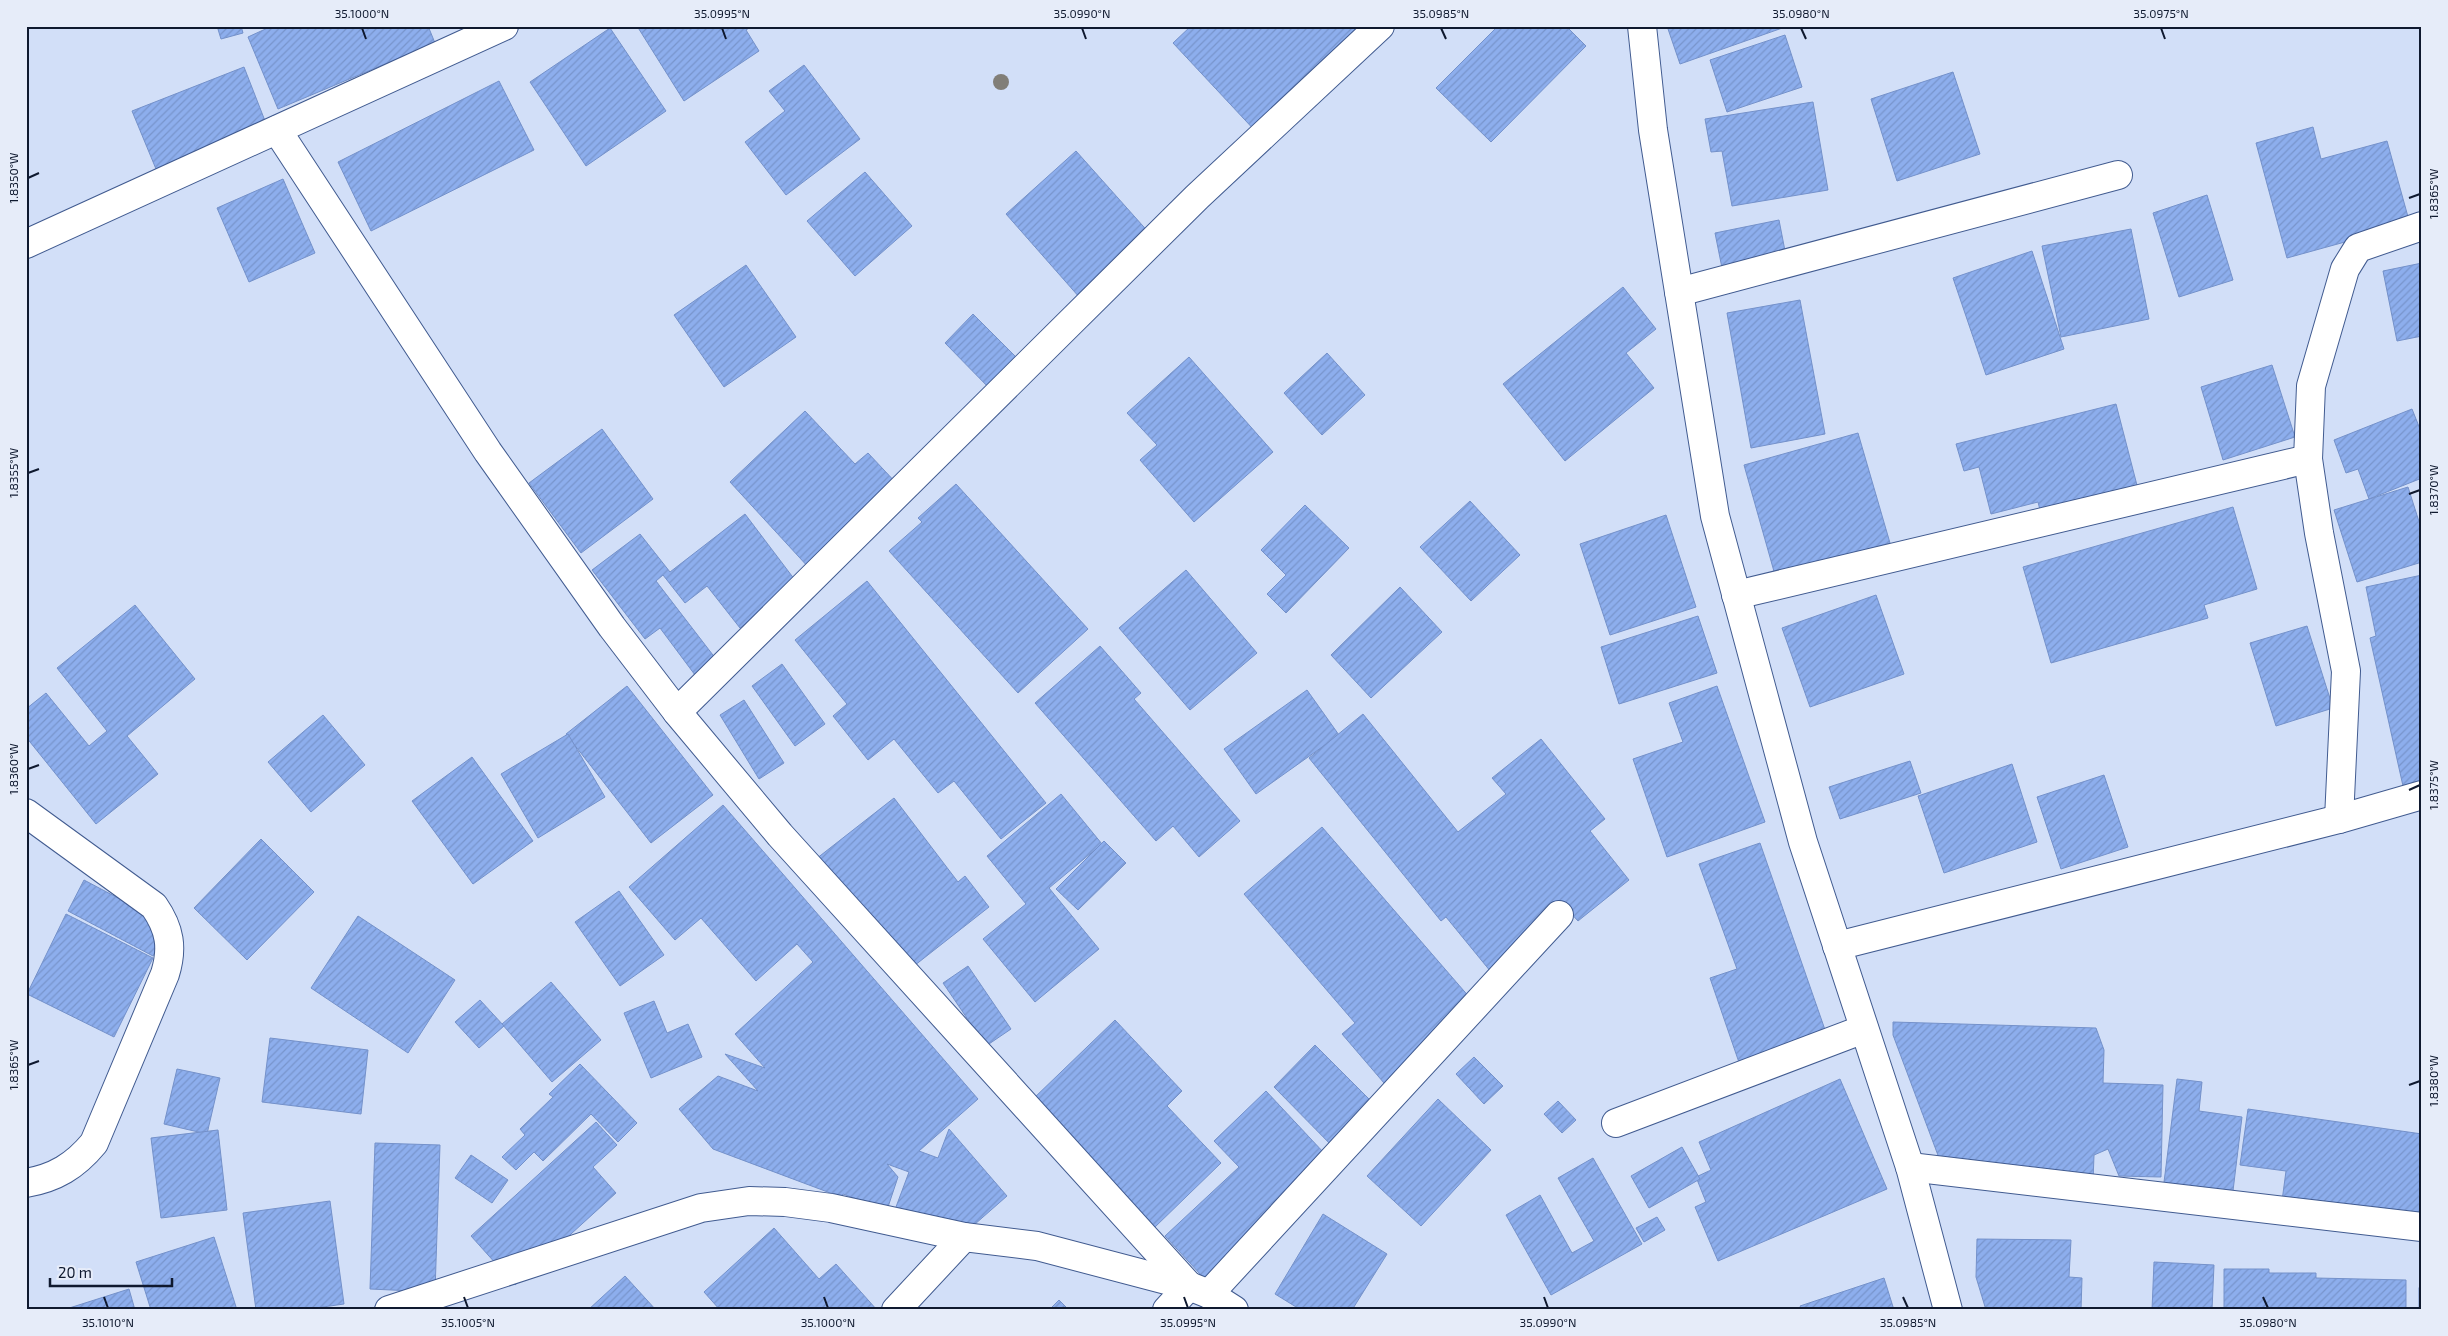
<svg xmlns="http://www.w3.org/2000/svg" width="2448" height="1336" font-family="'Exo 2',sans-serif">
  <defs>
    <pattern id="building-hatch" width="6" height="6" patternUnits="userSpaceOnUse" patternTransform="scale(1.25)"><rect width="6" height="6" fill="#8daeed"/><path d="M-1 1l2-2M0 6l6-6M5 7l2-2" fill="none" stroke="#7895cc"/></pattern>
  </defs>
  <rect width="100%" height="100%" fill="#d2dff8"/>
  <g fill="url(#building-hatch)" stroke="#7491ca">
    <path d="M 217,26 L 241,26 L 243,33 L 221,39 Z"/>
    <path d="M 272,26 L 428,26 L 435,43 L 278,109 L 248,37 Z"/>
    <path d="M 637,26 L 752,26 L 746,30 L 759,51 L 684,101 Z"/>
    <path d="M 1191,26 L 1375,26 L 1259,135 L 1173,43 Z"/>
    <path d="M 1498,26 L 1566,26 L 1586,46 L 1491,142 L 1436,88 Z"/>
    <path d="M 1667,26 L 1788,26 L 1680,64 Z"/>
    <path d="M 610,28 L 666,111 L 586,166 L 530,82 Z"/>
    <path d="M 1785,35 L 1802,87 L 1727,112 L 1710,60 Z"/>
    <path d="M 804,65 L 860,139 L 786,195 L 745,142 L 785,111 L 769,91 Z"/>
    <path d="M 244,67 L 267,126 L 156,169 L 132,111 Z"/>
    <path d="M 1953,72 L 1980,154 L 1897,181 L 1871,99 Z"/>
    <path d="M 499,81 L 534,150 L 371,231 L 338,162 Z"/>
    <path d="M 1813,102 L 1828,190 L 1732,206 L 1722,151 L 1711,152 L 1705,119 Z"/>
    <path d="M 2313,127 L 2321,159 L 2387,141 L 2410,224 L 2287,258 L 2256,143 Z"/>
    <path d="M 1076,151 L 1151,235 L 1080,298 L 1006,214 Z"/>
    <path d="M 865,172 L 912,226 L 855,276 L 807,221 Z"/>
    <path d="M 283,179 L 315,253 L 249,282 L 217,208 Z"/>
    <path d="M 2207,195 L 2233,280 L 2179,297 L 2153,213 Z"/>
    <path d="M 1779,220 L 1786,256 L 1722,268 L 1715,233 Z"/>
    <path d="M 2131,229 L 2149,319 L 2061,337 L 2042,246 Z"/>
    <path d="M 2032,251 L 2064,349 L 1986,375 L 1953,278 Z"/>
    <path d="M 2422,263 L 2422,336 L 2397,341 L 2383,271 Z"/>
    <path d="M 746,265 L 796,337 L 724,387 L 674,315 Z"/>
    <path d="M 1623,287 L 1656,329 L 1626,353 L 1654,388 L 1565,461 L 1503,384 Z"/>
    <path d="M 1800,300 L 1825,434 L 1751,448 L 1727,313 Z"/>
    <path d="M 973,314 L 1022,363 L 993,392 L 945,343 Z"/>
    <path d="M 1327,353 L 1365,395 L 1322,435 L 1284,393 Z"/>
    <path d="M 1189,357 L 1273,452 L 1194,522 L 1140,460 L 1157,445 L 1127,413 Z"/>
    <path d="M 2272,365 L 2295,437 L 2223,460 L 2201,387 Z"/>
    <path d="M 2116,404 L 2139,493 L 2042,518 L 2038,502 L 1991,514 L 1979,467 L 1964,471 L 1956,444 Z"/>
    <path d="M 2412,409 L 2422,434 L 2422,478 L 2369,499 L 2358,469 L 2346,473 L 2334,440 Z"/>
    <path d="M 805,411 L 855,464 L 868,453 L 899,486 L 810,569 L 730,482 Z"/>
    <path d="M 602,429 L 653,499 L 581,553 L 529,483 Z"/>
    <path d="M 1858,433 L 1890,543 L 1775,575 L 1744,465 Z"/>
    <path d="M 956,484 L 1088,629 L 1018,693 L 889,551 L 922,522 L 918,518 Z"/>
    <path d="M 2408,487 L 2422,531 L 2422,562 L 2357,582 L 2334,510 Z"/>
    <path d="M 1470,501 L 1520,555 L 1471,601 L 1420,547 Z"/>
    <path d="M 1305,505 L 1349,548 L 1286,613 L 1267,594 L 1286,575 L 1261,550 Z"/>
    <path d="M 2233,507 L 2257,589 L 2204,605 L 2208,618 L 2051,663 L 2023,567 Z"/>
    <path d="M 745,514 L 798,584 L 740,628 L 707,586 L 685,603 L 663,575 L 656,581 L 716,659 L 695,675 L 660,628 L 645,639 L 592,570 L 640,534 L 670,572 Z"/>
    <path d="M 1666,515 L 1696,607 L 1610,635 L 1580,544 Z"/>
    <path d="M 1186,570 L 1257,653 L 1190,710 L 1119,628 Z"/>
    <path d="M 2422,575 L 2422,782 L 2403,786 L 2370,638 L 2376,636 L 2366,587 Z"/>
    <path d="M 867,581 L 1046,803 L 1001,839 L 954,781 L 938,793 L 894,739 L 868,760 L 833,716 L 847,704 L 795,640 Z"/>
    <path d="M 1400,587 L 1442,632 L 1371,698 L 1331,655 Z"/>
    <path d="M 1876,595 L 1904,674 L 1810,707 L 1782,628 Z"/>
    <path d="M 135,605 L 195,679 L 127,736 L 158,774 L 96,824 L 26,737 L 26,709 L 46,693 L 89,746 L 107,731 L 57,668 Z"/>
    <path d="M 1698,616 L 1717,673 L 1619,704 L 1601,647 Z"/>
    <path d="M 2307,626 L 2333,708 L 2276,726 L 2250,643 Z"/>
    <path d="M 1100,646 L 1141,693 L 1134,699 L 1240,821 L 1199,857 L 1173,826 L 1156,841 L 1035,703 Z"/>
    <path d="M 782,664 L 825,724 L 795,746 L 752,686 Z"/>
    <path d="M 627,686 L 713,795 L 651,843 L 566,734 Z"/>
    <path d="M 1717,686 L 1765,822 L 1667,857 L 1633,759 L 1683,742 L 1669,703 Z"/>
    <path d="M 1307,690 L 1339,735 L 1256,794 L 1224,749 Z"/>
    <path d="M 744,700 L 784,763 L 759,779 L 720,715 Z"/>
    <path d="M 1363,714 L 1458,832 L 1506,794 L 1492,778 L 1541,739 L 1605,819 L 1590,831 L 1629,880 L 1578,921 L 1568,910 L 1491,972 L 1446,917 L 1441,921 L 1309,758 Z"/>
    <path d="M 323,715 L 365,765 L 311,812 L 268,762 Z"/>
    <path d="M 568,734 L 605,797 L 538,838 L 501,774 Z"/>
    <path d="M 472,757 L 533,841 L 473,884 L 412,801 Z"/>
    <path d="M 1910,761 L 1921,793 L 1840,819 L 1829,787 Z"/>
    <path d="M 2012,764 L 2037,842 L 1944,873 L 1918,796 Z"/>
    <path d="M 2104,775 L 2128,847 L 2061,869 L 2037,797 Z"/>
    <path d="M 1061,794 L 1102,844 L 1049,888 L 1099,949 L 1035,1002 L 983,939 L 1026,904 L 987,856 Z"/>
    <path d="M 894,798 L 958,882 L 965,876 L 989,907 L 905,973 L 816,859 Z"/>
    <path d="M 723,805 L 978,1099 L 919,1151 L 938,1158 L 949,1129 L 1007,1196 L 958,1239 L 893,1215 L 909,1172 L 887,1164 L 898,1177 L 887,1210 L 843,1194 L 841,1197 L 713,1149 L 679,1109 L 718,1076 L 758,1091 L 725,1054 L 765,1068 L 735,1034 L 813,962 L 797,944 L 756,981 L 701,918 L 675,940 L 629,887 Z"/>
    <path d="M 1322,827 L 1477,1006 L 1390,1090 L 1342,1034 L 1355,1023 L 1244,894 Z"/>
    <path d="M 261,839 L 314,892 L 247,960 L 194,908 Z"/>
    <path d="M 1104,841 L 1126,863 L 1078,910 L 1056,889 Z"/>
    <path d="M 1760,843 L 1831,1047 L 1744,1077 L 1710,978 L 1737,969 L 1699,864 Z"/>
    <path d="M 84,880 L 169,925 L 153,956 L 68,911 Z"/>
    <path d="M 619,891 L 664,955 L 620,986 L 575,922 Z"/>
    <path d="M 66,914 L 153,958 L 114,1037 L 27,994 Z"/>
    <path d="M 358,916 L 455,980 L 408,1053 L 311,988 Z"/>
    <path d="M 968,966 L 1011,1029 L 986,1046 L 943,983 Z"/>
    <path d="M 551,982 L 601,1040 L 552,1082 L 502,1024 Z"/>
    <path d="M 480,1000 L 504,1026 L 479,1048 L 455,1022 Z"/>
    <path d="M 654,1001 L 667,1033 L 688,1024 L 702,1057 L 651,1078 L 624,1013 Z"/>
    <path d="M 1115,1020 L 1182,1091 L 1167,1106 L 1221,1163 L 1155,1227 L 1033,1099 Z"/>
    <path d="M 1893,1022 L 2096,1028 L 2104,1050 L 2103,1083 L 2163,1085 L 2161,1177 L 2119,1176 L 2108,1149 L 2094,1155 L 2093,1182 L 1945,1174 L 1893,1035 Z"/>
    <path d="M 270,1038 L 368,1050 L 361,1114 L 262,1102 Z"/>
    <path d="M 1315,1045 L 1380,1110 L 1338,1152 L 1274,1087 Z"/>
    <path d="M 1474,1057 L 1503,1086 L 1484,1104 L 1456,1074 Z"/>
    <path d="M 580,1064 L 637,1123 L 618,1142 L 591,1114 L 543,1161 L 534,1152 L 516,1170 L 502,1157 L 525,1135 L 520,1129 L 553,1097 L 549,1094 Z"/>
    <path d="M 177,1069 L 220,1078 L 207,1134 L 164,1124 Z"/>
    <path d="M 1840,1079 L 1887,1189 L 1718,1261 L 1695,1207 L 1706,1202 L 1696,1177 L 1711,1170 L 1699,1142 Z"/>
    <path d="M 2177,1079 L 2202,1082 L 2199,1111 L 2242,1117 L 2232,1199 L 2163,1190 Z"/>
    <path d="M 1266,1091 L 1339,1169 L 1212,1287 L 1165,1236 L 1239,1167 L 1214,1141 Z"/>
    <path d="M 1438,1099 L 1491,1150 L 1421,1226 L 1367,1176 Z"/>
    <path d="M 1558,1101 L 1576,1120 L 1562,1133 L 1544,1114 Z"/>
    <path d="M 2248,1109 L 2422,1134 L 2422,1222 L 2282,1201 L 2286,1171 L 2240,1165 Z"/>
    <path d="M 596,1122 L 617,1145 L 593,1167 L 616,1193 L 515,1285 L 471,1236 Z"/>
    <path d="M 218,1130 L 227,1210 L 161,1218 L 151,1138 Z"/>
    <path d="M 375,1143 L 440,1145 L 435,1292 L 370,1289 Z"/>
    <path d="M 1682,1147 L 1700,1179 L 1649,1208 L 1631,1176 Z"/>
    <path d="M 471,1155 L 508,1180 L 492,1203 L 455,1178 Z"/>
    <path d="M 1593,1158 L 1642,1244 L 1551,1295 L 1506,1215 L 1540,1195 L 1572,1253 L 1594,1241 L 1558,1178 Z"/>
    <path d="M 330,1201 L 344,1304 L 302,1310 L 256,1310 L 243,1213 Z"/>
    <path d="M 1323,1214 L 1387,1254 L 1352,1310 L 1301,1310 L 1275,1294 Z"/>
    <path d="M 1657,1217 L 1665,1230 L 1644,1242 L 1636,1228 Z"/>
    <path d="M 774,1228 L 819,1279 L 836,1264 L 877,1310 L 720,1310 L 704,1292 Z"/>
    <path d="M 214,1237 L 237,1310 L 151,1310 L 136,1262 Z"/>
    <path d="M 1977,1239 L 2071,1240 L 2069,1277 L 2082,1278 L 2081,1310 L 1986,1310 L 1976,1277 Z"/>
    <path d="M 2154,1262 L 2214,1265 L 2212,1310 L 2152,1310 Z"/>
    <path d="M 2224,1269 L 2269,1269 L 2269,1273 L 2316,1273 L 2316,1278 L 2406,1280 L 2406,1310 L 2224,1310 Z"/>
    <path d="M 625,1276 L 656,1310 L 588,1310 Z"/>
    <path d="M 1884,1278 L 1894,1310 L 1802,1310 L 1800,1306 Z"/>
    <rect x="2419" y="1288" width="3" height="22"/>
    <path d="M 129,1289 L 135,1310 L 63,1310 Z"/>
    <path d="M 1059,1300 L 1069,1310 L 1049,1310 Z"/>
  </g>
  <g fill="none" stroke-linecap="round" stroke-linejoin="round">
    <g stroke="#415b90" stroke-width="30">
      <g id="minor">
        <path d="M 1642,26 L 1653,130 L 1715,516 L 1803,842 L 1910,1167 L 1948,1310"/>
        <path d="M 277,130 L 488,452 L 612,627 L 677,712 L 780,835 L 1189,1286 L 1167,1310"/>
        <path d="M 26,244 L 504,26"/>
        <path d="M 1679,292 L 2118,175"/>
        <path d="M 1736,595 L 2308,459"/>
        <path d="M 677,712 L 1197,197 L 1380,26"/>
        <path d="M 26,813 L 154,906 C 170,929 173,948 165,974 L 94,1143 C 75,1166 55,1178 26,1183"/>
        <path d="M 2339,819 L 2346,671 L 2319,533 L 2308,459 L 2311,386 L 2345,269 L 2358,248 L 2422,226"/>
        <path d="M 1837,946 L 2339,819 L 2422,795"/>
        <path d="M 1616,1123 L 1864,1029"/>
        <path d="M 1910,1167 L 2422,1227"/>
        <path d="M 1209,1294 L 1559,915"/>
        <path d="M 389,1310 L 701,1208 L 749,1201 L 785,1202 L 831,1208 L 964,1237 L 1037,1246 L 1189,1286 L 1209,1294 L 1234,1310"/>
        <path d="M 896,1310 L 964,1237"/>
      </g>
    </g>
    <use href="#minor" stroke="#fff" stroke-width="28"/>
  </g>
  <circle fill="#817e78" cx="1001" cy="82" r="8"/>
  <path fill="none" stroke="#0f192f" stroke-width="2" d="M 362,28 L 366,39M 722,28 L 726,39M 1082,28 L 1086,39M 1441,28 L 1446,39M 1801,28 L 1806,39M 2161,28 L 2165,39M 28,178 L 39,173M 2409,198 L 2420,194M 28,473 L 39,469M 2409,494 L 2420,490M 28,769 L 39,765M 2409,790 L 2420,785M 28,1065 L 39,1061M 2409,1085 L 2420,1081M 104,1297 L 108,1308M 464,1297 L 468,1308M 824,1297 L 828,1308M 1184,1297 L 1188,1308M 1544,1297 L 1548,1308M 1903,1297 L 1908,1308M 2263,1297 L 2268,1308"/>
  <rect width="2448" height="1336" fill="none" stroke="#e6ecf9" stroke-width="55"/>
  <path d="M50 1278v8h122v-8" fill="none" stroke="#0f192f" stroke-width="2.5"/>
  <text x="58" y="1278" font-size="15" fill="#0f192f" stroke="#e6ecf9" stroke-width="4" paint-order="stroke">20 m</text>
  <rect x="28" y="28" width="2392" height="1280" fill="none" stroke="#0f192f" stroke-width="2"/>
  <g font-size="12" text-anchor="middle" fill="#0f192f">
    <text x="362" y="18">35.1000°N</text>
    <text x="722" y="18">35.0995°N</text>
    <text x="1082" y="18">35.0990°N</text>
    <text x="1441" y="18">35.0985°N</text>
    <text x="1801" y="18">35.0980°N</text>
    <text x="2161" y="18">35.0975°N</text>
    <text transform="translate(14 178) rotate(-90)" y="4">1.8350°W</text>
    <text transform="translate(2434 194) rotate(-90)" y="4">1.8365°W</text>
    <text transform="translate(14 473) rotate(-90)" y="4">1.8355°W</text>
    <text transform="translate(2434 490) rotate(-90)" y="4">1.8370°W</text>
    <text transform="translate(14 769) rotate(-90)" y="4">1.8360°W</text>
    <text transform="translate(2434 785) rotate(-90)" y="4">1.8375°W</text>
    <text transform="translate(14 1065) rotate(-90)" y="4">1.8365°W</text>
    <text transform="translate(2434 1081) rotate(-90)" y="4">1.8380°W</text>
    <text x="108" y="1327">35.1010°N</text>
    <text x="468" y="1327">35.1005°N</text>
    <text x="828" y="1327">35.1000°N</text>
    <text x="1188" y="1327">35.0995°N</text>
    <text x="1548" y="1327">35.0990°N</text>
    <text x="1908" y="1327">35.0985°N</text>
    <text x="2268" y="1327">35.0980°N</text>
  </g>
</svg>
